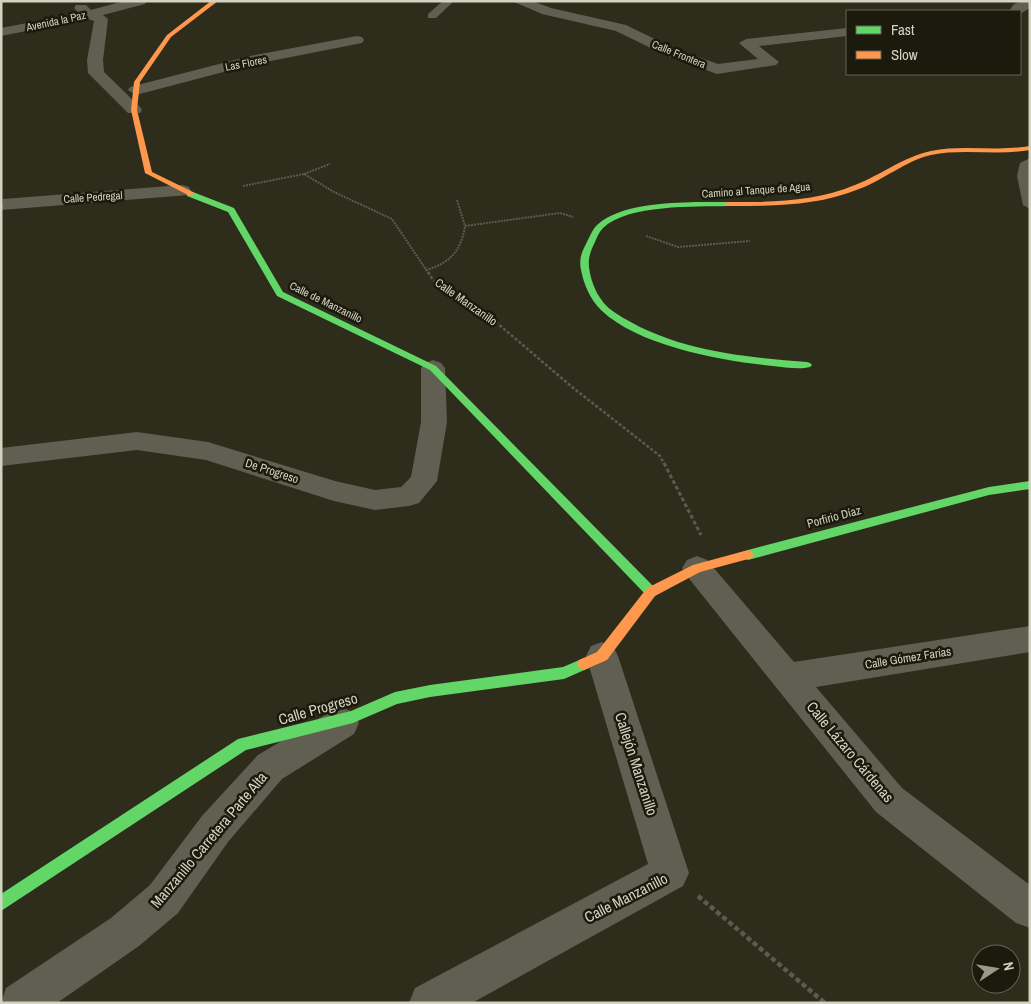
<svg xmlns="http://www.w3.org/2000/svg" width="1031" height="1004" font-family="'Archivo Narrow',sans-serif">
  <rect width="100%" height="100%" fill="#2e2d1c"/>
  <g fill="none" stroke-linecap="round" stroke-linejoin="round">
    <g stroke="#5b5b4f" stroke-width="2" stroke-dasharray="2 1" stroke-linecap="butt">
      <path d="M 304,174 L 330,164"/>
      <path d="M 243,186 L 304,174 L 334,192 L 392,219 L 429,274"/>
      <path d="M 457,200 L 465,226"/>
      <path d="M 646,236 L 678,247 L 750,241"/>
      <path d="M 426,270 C 450,263 461,251 465,226 L 560,213 L 573,217"/>
    </g>
    <path stroke="#5b5b4f" stroke-width="2.5" stroke-dasharray="3 2" stroke-linecap="butt" d="M 428,272 L 433,280 L 483,311 L 572,387 L 660,456 L 664,464"/>
    <path stroke="#5b5b4f" stroke-width="3" stroke-dasharray="4 2.5" stroke-linecap="butt" d="M 664,463 L 701,535"/>
    <path stroke="#5b5b4f" stroke-width="4.5" stroke-dasharray="5 3" stroke-linecap="butt" d="M 698,896 L 825,1003"/>
    <g fill="#605f51" fill-rule="evenodd">
      <path d="M 443,1 L 454,1 L 436,18 L 428,18 L 428,14 Z"/>
      <path d="M 1030,158 L 1030,209 L 1023,205 L 1017,176 L 1020,163 Z"/>
    </g>
    <g fill="#605f51" fill-rule="evenodd">
      <path d="M 124,1 L 147,1 L 145,4 L 103,15 L 108,19 L 103,60 L 104,72 L 140,107 L 142,110 L 140,113 L 128,113 L 88,73 L 87,60 L 94,21 L 88,19 L 1,36 L 1,28 L 79,13 L 74,8 L 76,5 L 86,5 L 91,10 Z"/>
      <path d="M 512,1 L 532,1 L 551,8 L 626,25 L 673,48 L 718,64 L 758,59 L 739,43 L 746,39 L 847,28 L 847,36 L 759,46 L 779,62 L 776,65 L 717,74 L 663,54 L 616,31 L 542,14 Z"/>
      <path d="M 1022,1 L 1030,1 L 1030,8 L 1020,14 L 1020,11 L 1009,11 L 1014,4 Z"/>
      <path d="M 357,36 L 362,37 L 364,40 L 362,43 L 250,65 L 136,95 L 128,90 L 130,87 L 250,56 Z"/>
      <path d="M 182,185 L 189,187 L 191,191 L 189,195 L 1,210 L 3,199 Z"/>
      <path d="M 433,360 L 441,363 L 445,368 L 447,422 L 437,481 L 419,503 L 409,506 L 375,510 L 334,501 L 206,460 L 137,450 L 1,466 L 1,448 L 137,432 L 208,442 L 335,481 L 375,490 L 401,487 L 411,477 L 421,422 L 421,368 L 425,363 Z"/>
      <path d="M 697,556 L 707,560 L 794,662 L 1030,626 L 1030,652 L 816,687 L 902,788 L 1030,885 L 1030,928 L 1016,923 L 876,812 L 687,576 L 682,568 L 687,560 Z"/>
      <path d="M 602,642 L 613,646 L 618,656 L 689,873 L 683,886 L 472,1003 L 409,1003 L 415,988 L 648,864 L 586,656 L 591,646 Z"/>
      <path d="M 342,708 L 354,712 L 359,723 L 354,734 L 282,779 L 228,842 L 178,913 L 139,946 L 57,1003 L 1,1003 L 6,988 L 111,918 L 150,885 L 202,816 L 258,755 L 330,712 Z"/>
    </g>
    <g fill="#63d668" fill-rule="evenodd">
      <path d="M 187,192 L 193,192 L 234,208 L 283,292 L 436,366 L 655,588 L 657,592 L 655,596 L 651,597 L 647,596 L 430,370 L 277,296 L 228,212 L 187,196 Z"/>
      <path d="M 696,202 L 728,202 L 732,204 L 728,206 C 695,207 628,204 603,228 C 599,232 597,237 595,242 C 591,250 588,257 589,267 C 591,284 599,302 614,312 C 671,350 740,357 807,362 L 810,363 L 812,365 L 810,367 C 799,370 784,367 773,366 C 722,361 638,346 601,310 C 590,299 584,285 581,270 C 579,260 581,253 586,244 C 589,238 592,230 597,225 C 620,204 667,203 696,202 Z"/>
      <path d="M 1030,481 L 1030,489 L 989,495 L 748,560 L 744,558 L 742,555 L 744,552 L 748,550 L 989,487 Z"/>
      <path d="M 584,658 L 589,660 L 591,664 L 589,668 L 564,679 L 430,697 L 397,704 L 353,723 L 246,750 L 1,911 L 1,894 L 238,739 L 351,711 L 395,692 L 430,685 L 563,667 Z"/>
    </g>
    <g fill="#ff974d" fill-rule="evenodd">
      <path d="M 211,1 L 218,1 L 171,37 L 140,82 L 137,110 L 152,172 L 193,192 L 194,194 L 190,196 L 145,173 L 131,110 L 134,82 L 167,35 Z"/>
      <path d="M 1030,146 L 1030,150 C 997,156 963,148 931,155 C 905,161 884,180 859,189 C 818,206 772,206 728,206 L 724,204 L 728,202 C 771,202 815,202 855,185 C 881,175 903,157 931,151 C 964,144 997,152 1030,146 Z"/>
      <path d="M 748,550 L 752,552 L 754,555 L 752,558 L 700,572 L 655,596 L 607,660 L 584,670 L 579,668 L 577,664 L 579,660 L 597,652 L 647,588 L 693,565 Z"/>
    </g>
  </g>
  <g text-anchor="middle" stroke-width="5" stroke-linejoin="round" paint-order="stroke">
    <g font-size="11" fill="#d3d3c1" stroke="#1b1a0d">
      <text transform="translate(56 21) rotate(-12)" y="4">Avenida la Paz</text>
      <text transform="translate(679 54) rotate(22)" y="4">Calle Frontera</text>
      <text transform="translate(246 63) rotate(-11)" y="4">Las Flores</text>
      <text transform="translate(756 190) rotate(-4)" y="4">Camino al Tanque de Agua</text>
      <text transform="translate(93 197) rotate(-4)" y="4">Calle Pedregal</text>
      <text transform="translate(326 302) rotate(26)" y="4">Calle de Manzanillo</text>
    </g>
    <g font-size="12" fill="#d3d3c1" stroke="#1b1a0d">
      <text transform="translate(466 302) rotate(35)" y="4">Calle Manzanillo</text>
      <text transform="translate(272 471) rotate(18)" y="4">De Progreso</text>
      <text transform="translate(834 517) rotate(-15)" y="4">Porfirio Díaz</text>
      <text transform="translate(908 658) rotate(-9)" y="4">Calle Gómez Farías</text>
    </g>
    <g font-size="15" fill="#d3d3c1" stroke="#1b1a0d">
      <text transform="translate(318 709) rotate(-16)" y="5">Calle Progreso</text>
      <text transform="translate(850 752) rotate(50)" y="5">Calle Lázaro Cárdenas</text>
      <text transform="translate(636 764) rotate(72)" y="5">Callejón Manzanillo</text>
      <text transform="translate(209 840) rotate(-50)" y="5">Manzanillo Carretera Parte Alta</text>
      <text transform="translate(626 898) rotate(-27)" y="5">Calle Manzanillo</text>
    </g>
  </g>
  <rect width="1031" height="1004" fill="none" stroke="#d3d3c1" stroke-width="5"/>
  <rect x="846" y="10" width="175" height="65" fill="#1b1a0d" stroke="#656455"/>
  <rect x="856" y="26" width="25" height="8" fill="#63d668" stroke="#656455"/>
  <text x="891" y="35" font-size="15" fill="#d3d3c1">Fast</text>
  <rect x="856" y="51" width="25" height="8" fill="#ff974d" stroke="#656455"/>
  <text x="891" y="60" font-size="15" fill="#d3d3c1">Slow</text>
  <g transform="translate(996 969) rotate(78)"><circle r="24" fill="#1b1a0d" stroke="#656455"/>
  <path d="M0-4L9 19L0 12L-9 19Z" fill="#999987"/>
  <text y="-8" font-size="14" font-weight="bold" text-anchor="middle" fill="#d3d3c1">N</text>
  </g>
</svg>
